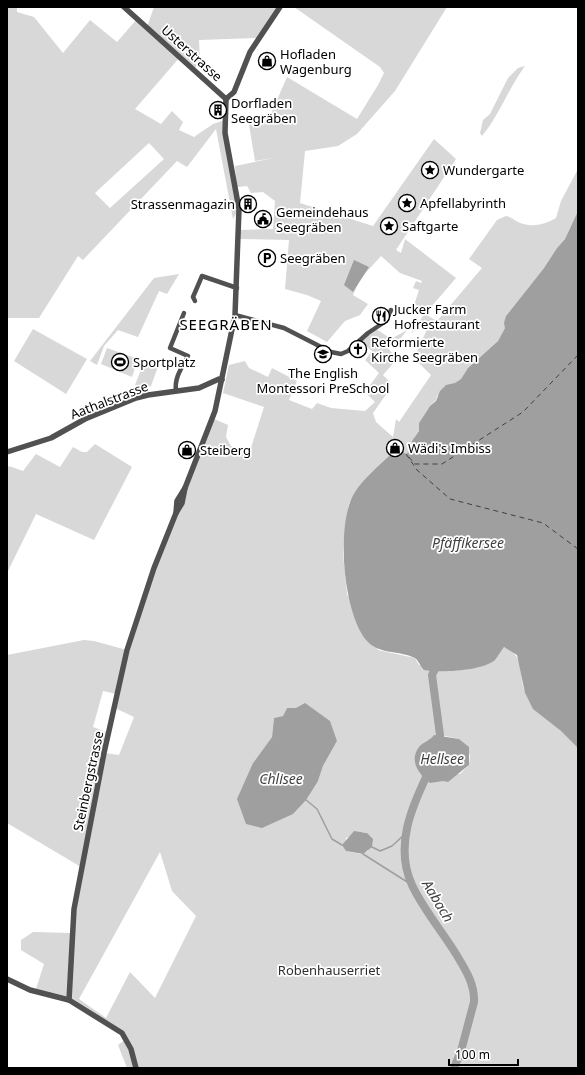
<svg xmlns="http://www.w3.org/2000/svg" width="585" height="1075" font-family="'Noto Sans',sans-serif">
  <rect width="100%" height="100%" fill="#fff"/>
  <g fill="#d8d8d8" fill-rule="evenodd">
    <path d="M 7,7 L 17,7 L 17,12 L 34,17 L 63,53 L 90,20 L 117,42 L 137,19 L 147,27 L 154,7 L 280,7 L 258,38 L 199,40 L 200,62 L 194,69 L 180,57 L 135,109 L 161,124 L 172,111 L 183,122 L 179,130 L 194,137 L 213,124 L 225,120 L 236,181 L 235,166 L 274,158 L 255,161 L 249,125 L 258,122 L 261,114 L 270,116 L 287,77 L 357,119 L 378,85 L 384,73 L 380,67 L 294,7 L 447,7 L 395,91 L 357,134 L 338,146 L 305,151 L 300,203 L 373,226 L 434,139 L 456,159 L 396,250 L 401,253 L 405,239 L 456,278 L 431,307 L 423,313 L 437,321 L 482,268 L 469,259 L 497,220 L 506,216 C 511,217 514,220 518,222 C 531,228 544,225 556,218 L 561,201 L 578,169 L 578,211 L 565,239 L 557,248 L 544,268 L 506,316 L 505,328 L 498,341 L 469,367 L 461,379 L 437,396 L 436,400 L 430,406 L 419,423 L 419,431 L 415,437 L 412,448 L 406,454 L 393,456 L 390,455 L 355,492 L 349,504 L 344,535 L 343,554 L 347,594 L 378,650 L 415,658 L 419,665 L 494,660 L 504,647 C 525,655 518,674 525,692 C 535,717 564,728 578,748 L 578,1068 L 127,1068 L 118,1045 L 126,1039 L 81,1006 L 35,992 L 44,964 L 21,950 L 21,940 L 33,932 L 71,933 L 81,867 L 7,823 L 7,655 L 84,640 L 94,641 L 127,650 L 134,628 L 212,418 L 228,425 L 226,437 L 231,446 L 249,454 L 264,407 L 223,393 L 229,365 L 245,361 L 249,368 L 268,377 L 272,368 L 297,381 L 289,400 L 312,409 L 317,403 L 331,408 L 365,411 L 375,402 L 365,392 L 379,373 L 365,360 L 372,351 L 361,342 L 375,328 L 391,339 L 407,330 L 398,342 L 388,348 L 397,359 L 383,375 L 389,381 L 387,393 L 373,413 L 376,422 L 393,437 L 396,419 L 399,422 L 431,375 L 414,358 L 428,327 L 424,324 L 411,333 L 423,316 L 422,313 L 411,314 L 419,290 L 413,288 L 416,281 L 421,283 L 422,281 L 400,273 L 381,256 L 360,279 L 353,295 L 368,304 L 360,315 L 345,321 L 327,342 L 307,331 L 321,301 L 307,295 L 285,289 L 289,240 L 239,239 L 239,230 L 273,229 L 275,201 L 263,192 L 251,193 L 247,186 L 237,187 L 239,209 L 233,219 L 216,129 L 187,167 L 177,161 L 83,260 L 78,256 L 39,318 L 7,318 ZM 149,143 L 164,159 L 110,208 L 95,193 ZM 103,691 L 117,694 L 117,709 L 134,717 L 119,755 L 105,753 L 109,733 L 93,727 ZM 287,708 L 296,708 L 337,741 L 323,766 L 318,781 L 253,763 L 272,737 L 274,718 L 283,716 ZM 440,735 L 459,739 L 470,755 L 469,765 L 460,774 L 420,774 L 418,769 L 425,742 ZM 363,832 L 367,833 L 368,851 L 360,854 L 346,851 L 346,838 ZM 160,852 L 172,891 L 196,916 L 155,998 L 130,972 L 106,1018 L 79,999 Z"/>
    <path d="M 525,66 C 508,89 499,116 482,136 L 480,133 L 483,120 L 490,114 L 508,78 L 518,68 Z"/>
    <path d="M 179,274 L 167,294 L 159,291 L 138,337 L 118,330 L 104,346 L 97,365 L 90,361 L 154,278 Z"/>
    <path d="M 33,329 L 87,359 L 66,394 L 14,361 Z"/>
    <path d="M 107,348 L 138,359 L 132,377 L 101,364 Z"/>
    <path d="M 145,359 L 159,364 L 151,386 L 138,388 L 135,385 Z"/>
    <path d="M 95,444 L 132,467 L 94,540 L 36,514 L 7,573 L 7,469 L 9,466 L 23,471 L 36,454 L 60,467 L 73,447 L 82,452 L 87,452 Z"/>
  </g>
  <g fill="#9f9f9f">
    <path d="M 578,211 L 578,748 L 561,731 L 533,709 L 525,693 L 517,655 L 504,647 C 501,651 498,656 495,660 C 482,671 440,673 424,670 C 421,667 418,660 415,658 C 399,650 380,655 367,641 C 343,614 335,523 355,492 C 364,478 379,466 391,454 L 393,456 L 398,449 L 406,454 L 412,448 L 412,441 L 419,431 L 419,423 L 430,406 L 436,401 L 440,391 L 446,385 L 455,383 L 461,379 L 468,368 L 498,341 L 505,328 L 504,323 L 506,316 L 544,268 L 557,248 L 565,239 Z"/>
    <path d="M 354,260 L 369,267 L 353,292 L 344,285 Z"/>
    <path d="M 305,703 L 330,721 L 337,741 L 323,766 L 318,781 L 306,800 L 293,814 L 262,828 L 246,824 L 237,799 L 253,763 L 272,737 L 274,718 L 283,716 L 287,708 L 296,708 Z"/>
    <path d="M 434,735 L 459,739 L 469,747 L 469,765 L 448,782 L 443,781 L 430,783 C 418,774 409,760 419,747 C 424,741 430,741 434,735 Z"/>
    <path d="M 354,831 L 367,833 L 373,839 L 372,847 L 363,854 L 346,851 L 342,845 Z"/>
  </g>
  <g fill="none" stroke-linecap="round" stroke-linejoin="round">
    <g stroke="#9f9f9f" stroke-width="1.5">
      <path d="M 306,800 L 317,809 L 332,839 L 342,845"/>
      <path d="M 372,847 L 380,851 L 392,846 L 405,834"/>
      <path d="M 363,854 L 412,885"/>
    </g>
    <g stroke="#9f9f9f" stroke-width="8">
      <path d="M 438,663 L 432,675 L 440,735 L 439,745"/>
      <path d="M 429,771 C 412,806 394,846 412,885 C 423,909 442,931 456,954 C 465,969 475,984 474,1002 L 461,1051 L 454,1068"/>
    </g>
    <path stroke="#404040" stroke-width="1" stroke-dasharray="5 4" stroke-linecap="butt" d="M 578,355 L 523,412 L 442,464 L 415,464 L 406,454 L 417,470 L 450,499 L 543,523 L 578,549"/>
    <g stroke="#515151" stroke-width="4.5">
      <path d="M 195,301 L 193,297 L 202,276 L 237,288"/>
      <path d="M 235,315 L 284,328 L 331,352 L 341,354 L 348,351 L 368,333 L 386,321 L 391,310"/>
      <path d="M 176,391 C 174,378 182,367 188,356 L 170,348 L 184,313"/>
    </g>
    <g stroke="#515151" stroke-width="5.5">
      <path d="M 124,7 L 226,99"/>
      <path d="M 226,99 L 234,92 L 250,52 L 280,7"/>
      <path d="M 7,452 L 51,438 L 85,419 L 136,398 L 148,395 L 199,388 L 219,379 L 222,380"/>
      <path d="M 176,513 L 177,501 L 185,488"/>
      <path d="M 7,979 L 30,990 L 69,1000"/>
      <path d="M 136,1068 L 131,1049 L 122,1033 L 69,1000 L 74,909 L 104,753 L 127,650 L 154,568 L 176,513 L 182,503 L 185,488 L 215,411 L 235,315 L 239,209 L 225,133 L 226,99"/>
    </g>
  </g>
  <defs>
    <g id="shop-ring" transform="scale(0.9)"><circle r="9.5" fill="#fff" stroke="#000" stroke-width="1.5"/><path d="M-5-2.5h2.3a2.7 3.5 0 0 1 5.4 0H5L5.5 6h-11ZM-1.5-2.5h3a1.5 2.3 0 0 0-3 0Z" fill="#000"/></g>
    <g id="building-ring" transform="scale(0.9)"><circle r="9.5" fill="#fff" stroke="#000" stroke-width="1.5"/><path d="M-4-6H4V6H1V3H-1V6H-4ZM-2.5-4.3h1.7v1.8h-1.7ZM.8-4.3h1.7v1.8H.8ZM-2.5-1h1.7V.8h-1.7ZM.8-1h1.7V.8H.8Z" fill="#000"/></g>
    <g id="sight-ring" transform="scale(0.9)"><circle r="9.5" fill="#fff" stroke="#000" stroke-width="1.5"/><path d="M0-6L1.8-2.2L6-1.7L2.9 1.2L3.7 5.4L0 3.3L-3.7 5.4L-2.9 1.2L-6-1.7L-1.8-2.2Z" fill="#000"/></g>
    <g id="civic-ring" transform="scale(0.9)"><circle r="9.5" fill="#fff" stroke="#000" stroke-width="1.5"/><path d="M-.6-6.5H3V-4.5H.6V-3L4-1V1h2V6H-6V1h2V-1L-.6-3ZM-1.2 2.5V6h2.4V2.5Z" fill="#000"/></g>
    <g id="parking-ring" transform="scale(0.9)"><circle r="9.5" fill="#fff" stroke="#000" stroke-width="1.5"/><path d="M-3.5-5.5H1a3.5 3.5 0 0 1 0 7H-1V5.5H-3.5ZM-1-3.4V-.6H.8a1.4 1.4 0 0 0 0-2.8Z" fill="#000"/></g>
    <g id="restaurant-ring" transform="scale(0.9)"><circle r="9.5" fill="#fff" stroke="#000" stroke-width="1.5"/><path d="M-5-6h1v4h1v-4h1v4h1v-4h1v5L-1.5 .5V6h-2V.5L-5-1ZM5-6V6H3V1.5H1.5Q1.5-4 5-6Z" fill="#000"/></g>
    <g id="church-ring" transform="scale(0.9)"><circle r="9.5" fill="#fff" stroke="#000" stroke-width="1.5"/><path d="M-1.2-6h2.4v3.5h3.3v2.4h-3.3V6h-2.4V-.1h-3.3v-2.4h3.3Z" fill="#000"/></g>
    <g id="school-ring" transform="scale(0.9)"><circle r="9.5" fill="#fff" stroke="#000" stroke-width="1.5"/><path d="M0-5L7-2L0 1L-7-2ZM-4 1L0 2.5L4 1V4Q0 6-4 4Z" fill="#000"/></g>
    <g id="stadium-ring" transform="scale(0.9)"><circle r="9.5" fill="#fff" stroke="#000" stroke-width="1.5"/><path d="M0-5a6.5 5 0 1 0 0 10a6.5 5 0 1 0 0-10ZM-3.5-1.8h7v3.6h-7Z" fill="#000"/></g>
  </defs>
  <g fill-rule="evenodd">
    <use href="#shop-ring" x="267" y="61"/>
    <use href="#building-ring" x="218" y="110"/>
    <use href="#sight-ring" x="430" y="170"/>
    <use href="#sight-ring" x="407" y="203"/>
    <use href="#building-ring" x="248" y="204"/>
    <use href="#civic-ring" x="263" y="219"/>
    <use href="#sight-ring" x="389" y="226"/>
    <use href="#parking-ring" x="267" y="258"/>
    <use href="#restaurant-ring" x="381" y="316"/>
    <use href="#church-ring" x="358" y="349"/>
    <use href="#school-ring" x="323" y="354"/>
    <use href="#stadium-ring" x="120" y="362"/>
    <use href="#shop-ring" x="395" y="448"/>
    <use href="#shop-ring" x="187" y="450"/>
  </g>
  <g text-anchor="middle" stroke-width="3.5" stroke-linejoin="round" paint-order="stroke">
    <g font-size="13" fill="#000" stroke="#fff">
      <text transform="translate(192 53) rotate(42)" y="5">Usterstrasse</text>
      <text transform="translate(109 400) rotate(-21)" y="5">Aathalstrasse</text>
      <text transform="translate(88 781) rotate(-78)" y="5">Steinbergstrasse</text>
    </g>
    <g font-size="13" fill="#000" stroke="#fff" text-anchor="start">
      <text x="280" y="59">Hofladen<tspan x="280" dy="15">Wagenburg</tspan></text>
      <text x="231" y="108">Dorfladen<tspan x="231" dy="15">Seegräben</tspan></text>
      <text x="443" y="175">Wundergarte</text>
      <text x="420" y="208">Apfellabyrinth</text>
      <text x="235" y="209" text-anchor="end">Strassenmagazin</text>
      <text x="276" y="217">Gemeindehaus<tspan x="276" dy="15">Seegräben</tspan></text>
      <text x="402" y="231">Saftgarte</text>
      <text x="280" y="263">Seegräben</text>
      <text x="394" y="314">Jucker Farm<tspan x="394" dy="15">Hofrestaurant</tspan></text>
      <text x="371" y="347">Reformierte<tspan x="371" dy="15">Kirche Seegräben</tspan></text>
      <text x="133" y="367">Sportplatz</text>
      <text x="323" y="378" text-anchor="middle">The English<tspan x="323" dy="15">Montessori PreSchool</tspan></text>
      <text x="408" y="453">Wädi's Imbiss</text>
      <text x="200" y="455">Steiberg</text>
    </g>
    <g font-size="13" fill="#2f2f2f" stroke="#fff">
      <text x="329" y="975">Robenhauserriet</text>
    </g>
    <g font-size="14" font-style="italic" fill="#404040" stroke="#fff">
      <text x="468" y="548">Pfäffikersee</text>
      <text x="442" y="764">Hellsee</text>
      <text x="281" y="784">Chlisee</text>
      <text transform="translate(438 901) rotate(59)" y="5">Aabach</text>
    </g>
    <g font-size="15" letter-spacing="1" fill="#000" stroke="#fff">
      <text x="226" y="330">SEEGRÄBEN</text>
    </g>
  </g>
  <rect width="585" height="1075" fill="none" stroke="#000000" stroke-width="16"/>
  <path d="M449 1059v6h69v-6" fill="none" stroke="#000000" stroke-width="2"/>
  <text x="455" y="1059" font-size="12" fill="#000000" stroke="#ffffff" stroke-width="3" paint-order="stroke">100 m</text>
</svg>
